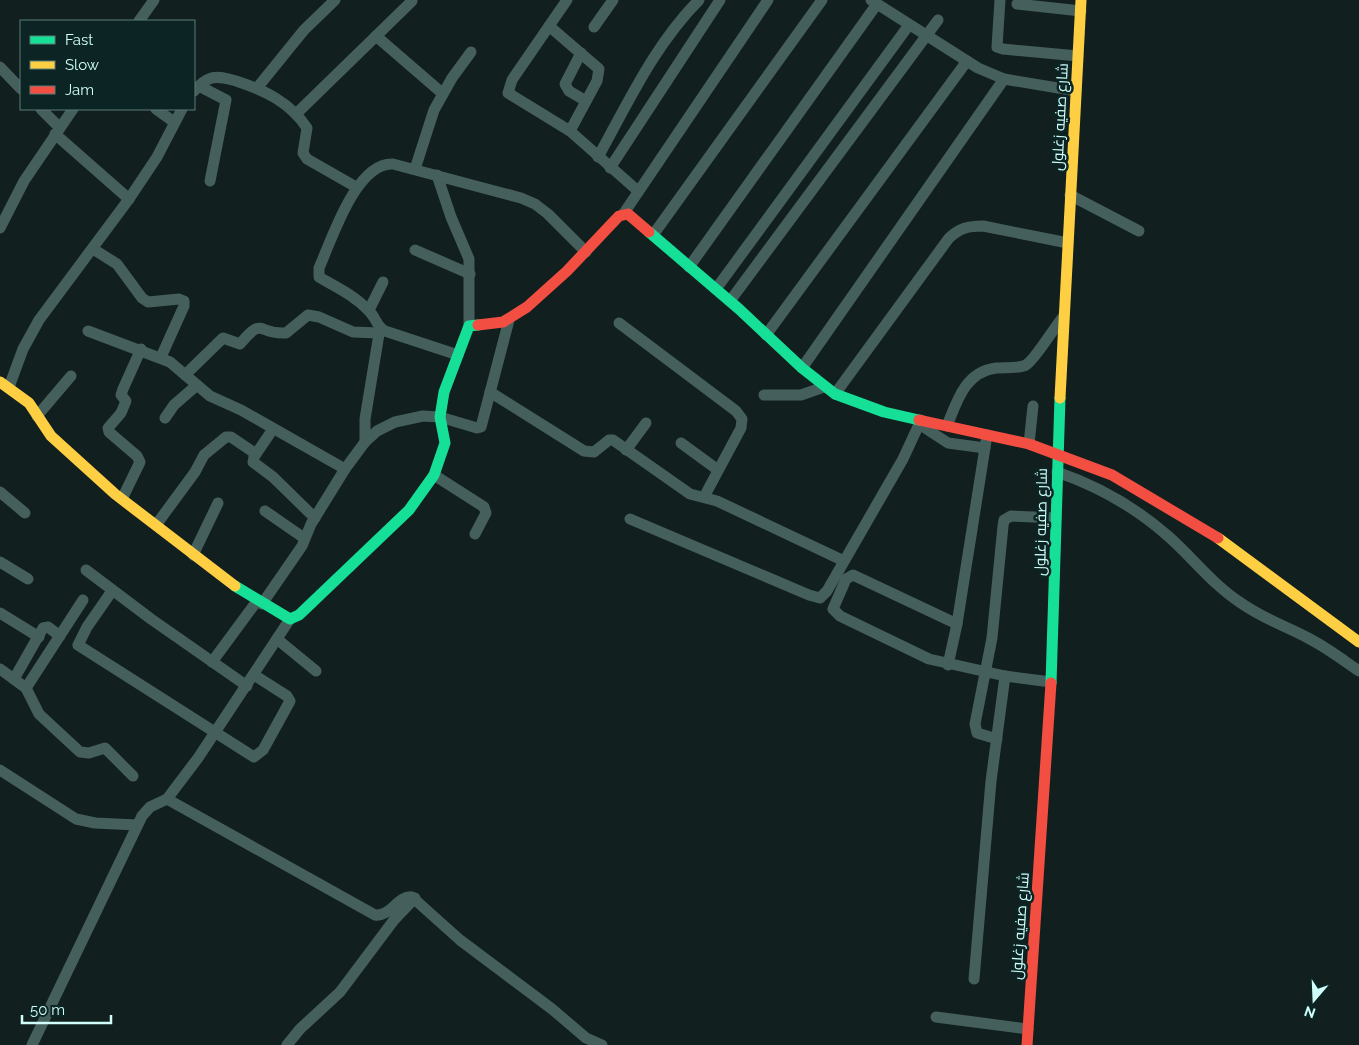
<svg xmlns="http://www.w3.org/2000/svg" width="1359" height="1045" font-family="Raleway,Cairo,sans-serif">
  <rect width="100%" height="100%" fill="#121f1f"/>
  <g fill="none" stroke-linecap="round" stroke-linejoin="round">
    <g stroke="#45605c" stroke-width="11">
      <path d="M 567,0 L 512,80 L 508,93 L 570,131 L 638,191"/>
      <path d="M 871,0 L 978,68 L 1004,79 L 1076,91"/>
      <path d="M 1000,0 L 997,47 L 1003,49 L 1078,56"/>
      <path d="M 1017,4 L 1081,11"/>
      <path d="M 139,21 L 154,0"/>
      <path d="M 549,26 L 599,69 L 597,81 L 570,131"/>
      <path d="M 594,27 L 613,0"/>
      <path d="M 376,36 L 442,93"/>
      <path d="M 581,53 L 565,84 L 569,91 L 586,101"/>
      <path d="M 0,67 L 21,89"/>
      <path d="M 199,86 L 226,100 L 210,181"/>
      <path d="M 257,88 L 304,30 L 335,0"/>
      <path d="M 194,91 C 198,87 203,81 209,79 C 217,75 228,79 236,81 C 264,90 290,102 307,128 L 303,153 L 307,159 L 356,187"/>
      <path d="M 41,109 L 59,127"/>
      <path d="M 156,109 L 174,122"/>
      <path d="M 296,114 L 412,1"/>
      <path d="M 55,134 L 129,199"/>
      <path d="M 598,157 C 628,103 655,44 699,0"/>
      <path d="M 610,168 L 720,0"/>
      <path d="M 415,169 L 434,110 L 452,78 L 471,52"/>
      <path d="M 437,175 L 451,217 L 469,259 L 469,326"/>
      <path d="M 1070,195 L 1139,231"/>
      <path d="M 624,213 L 768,0"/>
      <path d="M 0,228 L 24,181 L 73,109"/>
      <path d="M 653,235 L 822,0"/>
      <path d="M 93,249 L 117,264 L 142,298 L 148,302 L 179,299 L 184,301 L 184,306 L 161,357"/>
      <path d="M 415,250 L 470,274"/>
      <path d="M 689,267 L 877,4"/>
      <path d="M 716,289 L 909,25"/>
      <path d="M 730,301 L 938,20"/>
      <path d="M 369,310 L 383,282"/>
      <path d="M 619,323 L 736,411 L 742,419 L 741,428 L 704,497"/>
      <path d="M 88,331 L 170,362 L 210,396 L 241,410 L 345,469"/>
      <path d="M 766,335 L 967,61"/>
      <path d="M 458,355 L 385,331 C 376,326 376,317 368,310 C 354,295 336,287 319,277 L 319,268 C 332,239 356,162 393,164 L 521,198 L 535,204 L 548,214 L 586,252"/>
      <path d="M 802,368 L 1004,79"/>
      <path d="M 185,375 L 223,338 L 240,344 C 264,315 257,335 286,333 L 308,315 L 319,317 L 353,332 L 379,333"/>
      <path d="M 9,387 L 23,349 L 39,320 L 129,199 L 157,157 L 182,109"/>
      <path d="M 490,392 L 584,451 L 594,452 L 609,440 L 613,440 L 690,494 L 717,501 L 844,561"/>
      <path d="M 835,394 L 949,238 C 960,228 968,226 983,226 L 1068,243"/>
      <path d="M 764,395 L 801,395 L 824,387"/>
      <path d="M 37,416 L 71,376"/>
      <path d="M 165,418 L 174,405 L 197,385"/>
      <path d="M 919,424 L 948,443 L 985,448"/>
      <path d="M 947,426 C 957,401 965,372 996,368 C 1005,367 1018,369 1026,365 C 1035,360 1055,326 1064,316"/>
      <path d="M 273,429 L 254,457 L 253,462 L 273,477 L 315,518"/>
      <path d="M 365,442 L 365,419 L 380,328"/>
      <path d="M 681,443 L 718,470"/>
      <path d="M 1029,444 L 1033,406"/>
      <path d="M 626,450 L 646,423"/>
      <path d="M 1057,472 C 1098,486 1135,507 1168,536 C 1193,558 1213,585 1241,603 C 1262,618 1285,626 1308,638 C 1326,647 1343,660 1359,671"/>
      <path d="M 434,475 L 484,507 L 486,513 L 475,534"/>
      <path d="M 0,492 L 25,513"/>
      <path d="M 122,499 L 140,462 L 137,456 L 109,432 L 108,428 L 121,413 L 126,401 L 121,395 L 123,389 L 141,349"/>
      <path d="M 265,511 L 304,538"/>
      <path d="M 630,519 L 809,595 L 820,598 L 827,591 L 903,459 L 921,420"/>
      <path d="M 156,525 L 195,472 L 204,455 L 226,437 L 231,437 L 256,454"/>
      <path d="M 193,555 L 218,503"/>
      <path d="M 0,562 L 28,579"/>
      <path d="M 86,570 L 151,619 L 247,686"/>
      <path d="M 112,591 L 87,627 L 78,645 L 254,757 L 263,750 L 290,701 L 287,696 L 254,675"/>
      <path d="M 262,604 L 302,546 L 311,524 L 345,469 L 365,442 L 377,431 L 395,422 L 423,416 L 440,417 L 477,428 L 481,427 L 509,320"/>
      <path d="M 0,613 L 39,637"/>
      <path d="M 957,624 L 853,575 L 846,579 L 833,609 L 840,616 L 929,659 L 1005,676 L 1051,682"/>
      <path d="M 277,639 L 316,671"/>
      <path d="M 212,662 L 257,601"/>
      <path d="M 948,665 L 957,624 L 987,435"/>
      <path d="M 0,669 L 26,688 L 39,714 L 80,752 L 89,753 L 105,748 L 133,776"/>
      <path d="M 14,679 L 43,628 L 48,627 L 60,636"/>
      <path d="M 26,688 L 83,600"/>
      <path d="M 997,739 L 977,733 L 975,724 L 992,638 L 1003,526 L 1004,520 L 1011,516 L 1056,518"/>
      <path d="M 0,770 L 76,819 L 95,823 L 137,825"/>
      <path d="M 167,799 L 375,915 C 391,917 398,895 412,897 L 460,940 L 552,1009 L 586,1038 L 602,1045"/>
      <path d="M 974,979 L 991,781 L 1005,676"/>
      <path d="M 936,1017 L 1028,1029"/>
      <path d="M 32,1045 L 142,816 L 150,807 L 167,799 L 198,758 L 290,619"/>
      <path d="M 287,1045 L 300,1029 L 340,992 L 394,920 L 415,898"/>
    </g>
    <g stroke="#16e098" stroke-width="11">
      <path d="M 649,232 L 739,309 L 802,368 L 835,394 L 884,412 L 919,420"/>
      <path d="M 235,586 L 290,619 L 299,615 L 409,510 L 434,475 L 445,443 L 440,417 L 444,392 L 469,326 L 478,325"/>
      <path d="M 1051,683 L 1060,398"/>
    </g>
    <g stroke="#ffcf43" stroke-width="11">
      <path d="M 0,382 L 29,403 L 51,436 L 115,494 L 235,586"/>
      <path d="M 1060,398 L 1081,0"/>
      <path d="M 1218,538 L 1359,642"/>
    </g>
    <g stroke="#f24e42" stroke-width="11">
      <path d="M 478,325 L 503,322 L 527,307 L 567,271 L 619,216 L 628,214 L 649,232"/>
      <path d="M 919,420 L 1029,444 L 1112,475 L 1218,538"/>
      <path d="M 1027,1045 L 1051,683"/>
    </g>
  </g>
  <g text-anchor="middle" stroke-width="5" stroke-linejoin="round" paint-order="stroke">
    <g font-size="15" fill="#d0fffb" stroke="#0c2524">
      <text transform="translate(1060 117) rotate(-87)" y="5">شارع صفيه زغلول</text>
      <text transform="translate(1041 522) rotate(-89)" y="5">شارع صفيه زغلول</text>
      <text transform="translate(1020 926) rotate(-86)" y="5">شارع صفيه زغلول</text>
    </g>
  </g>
  <rect x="20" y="20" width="175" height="90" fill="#0c2524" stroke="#5a7c7a"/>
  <rect x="30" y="36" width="25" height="8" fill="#16e098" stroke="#5a7c7a"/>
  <text x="65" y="45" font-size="15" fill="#d0fffb">Fast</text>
  <rect x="30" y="61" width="25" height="8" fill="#ffcf43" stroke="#5a7c7a"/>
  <text x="65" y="70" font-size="15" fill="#d0fffb">Slow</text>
  <rect x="30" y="86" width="25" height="8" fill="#f24e42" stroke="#5a7c7a"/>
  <text x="65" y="95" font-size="15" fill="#d0fffb">Jam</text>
  <g transform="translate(1314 1000) rotate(199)" stroke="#0c2524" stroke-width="4" paint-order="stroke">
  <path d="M0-4L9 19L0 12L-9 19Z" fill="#d0fffb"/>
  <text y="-8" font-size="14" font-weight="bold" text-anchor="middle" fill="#d0fffb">N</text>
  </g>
  <path d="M22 1015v8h89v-8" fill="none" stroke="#d0fffb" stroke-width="2.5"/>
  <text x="30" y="1015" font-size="15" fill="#d0fffb" stroke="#0c2524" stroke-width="4" paint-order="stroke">50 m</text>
</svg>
